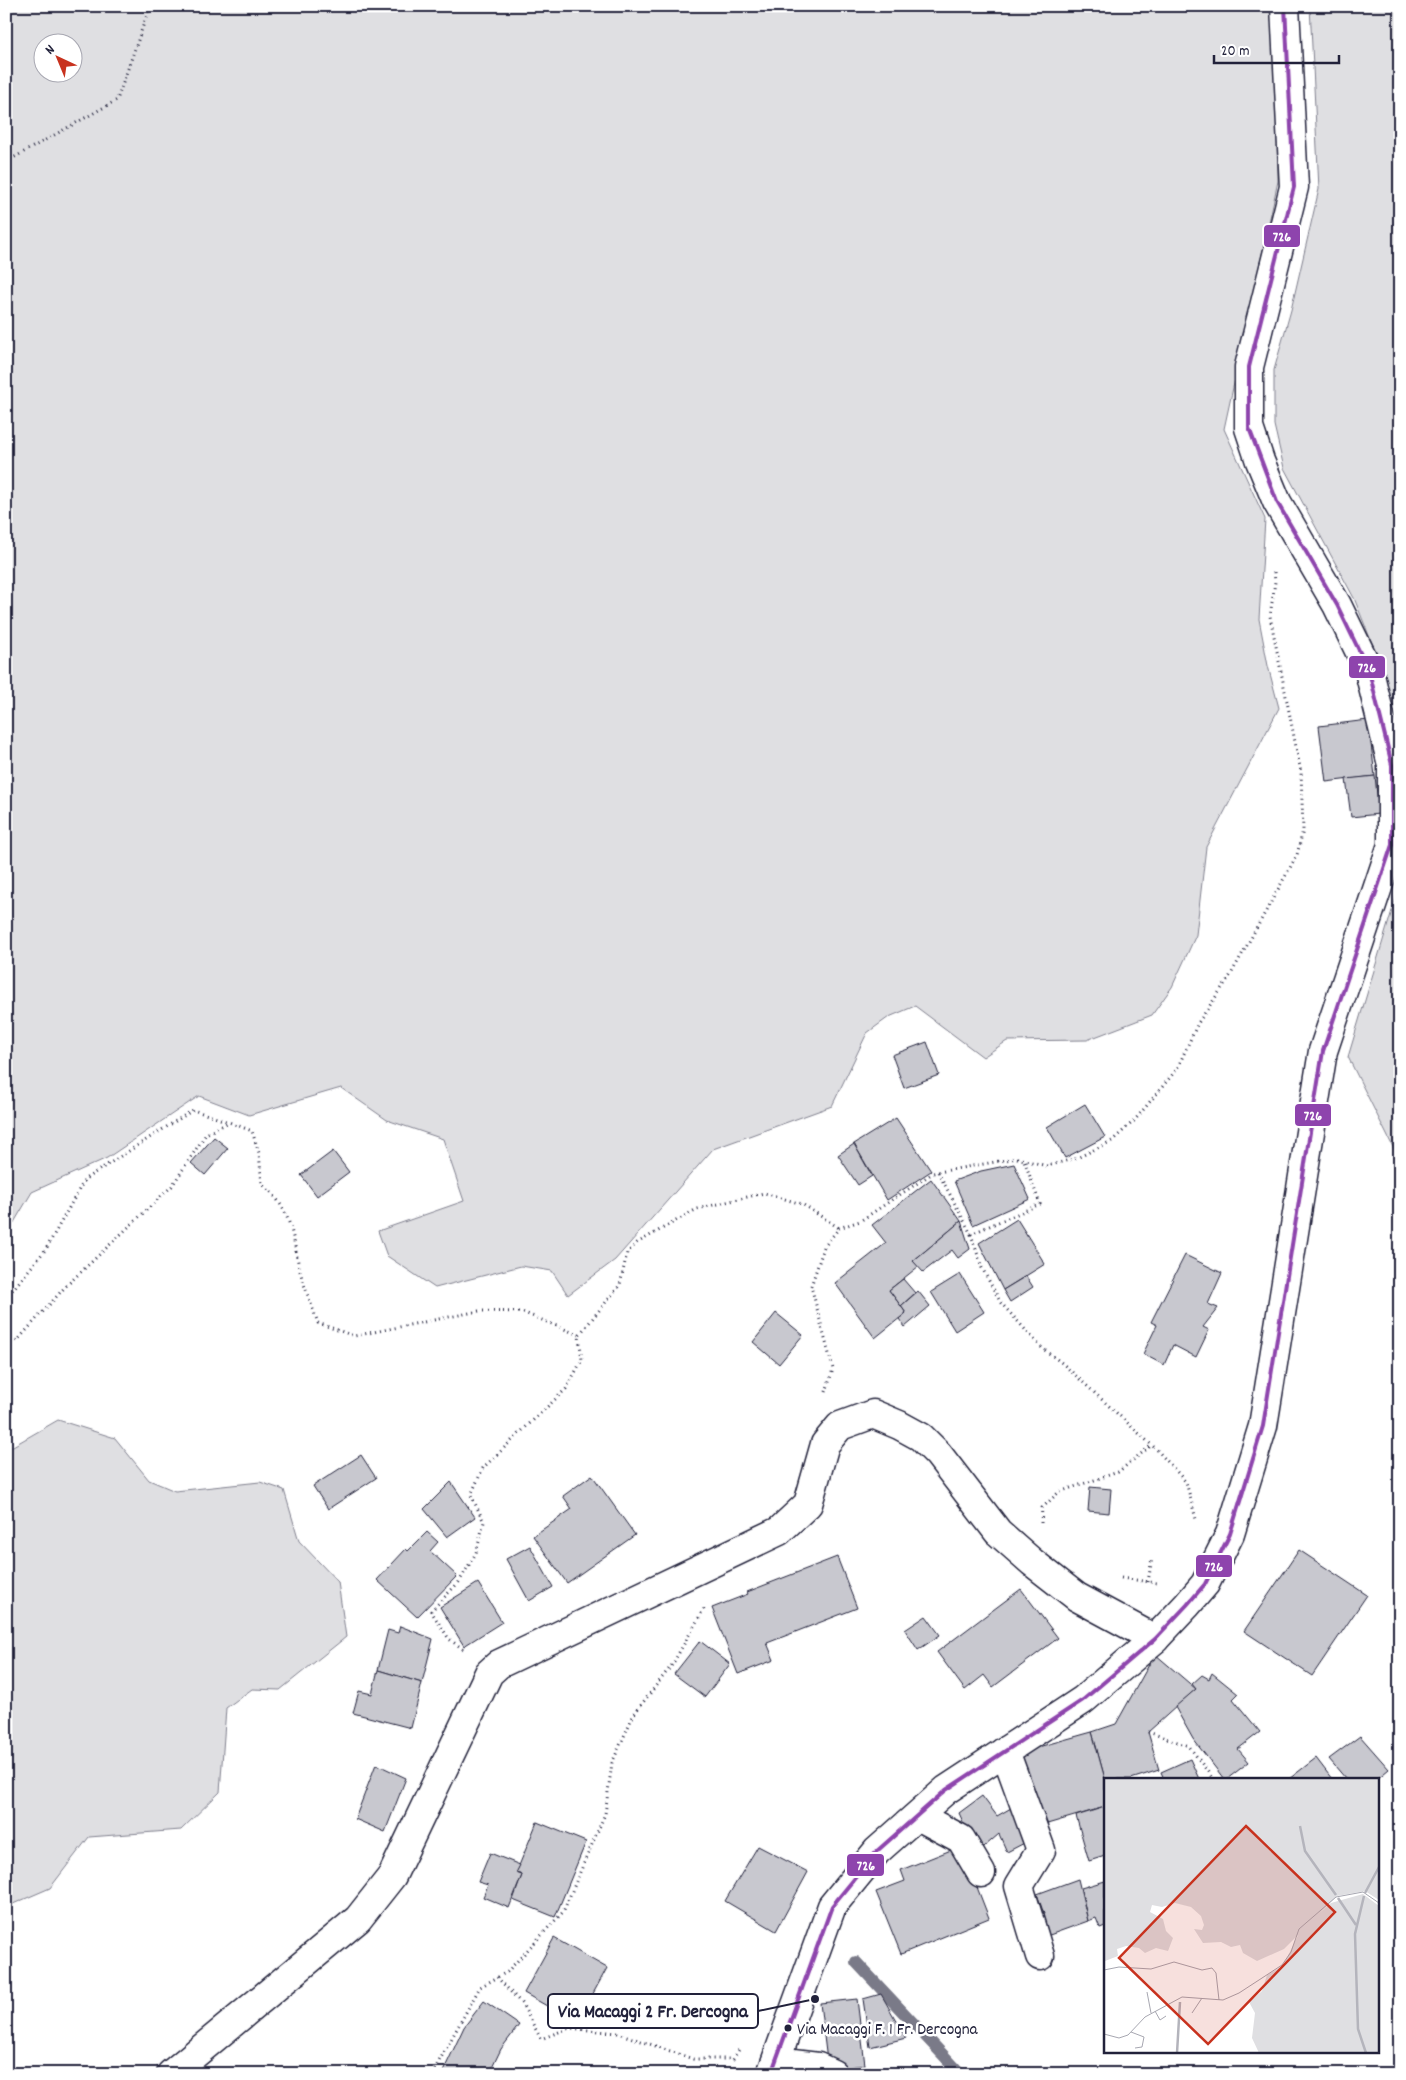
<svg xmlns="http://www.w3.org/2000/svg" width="1406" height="2080" font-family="Dekko,sans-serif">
  <rect width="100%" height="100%" fill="#fff"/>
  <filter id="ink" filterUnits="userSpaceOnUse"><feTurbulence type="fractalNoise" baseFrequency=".02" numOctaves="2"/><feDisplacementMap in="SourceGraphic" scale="10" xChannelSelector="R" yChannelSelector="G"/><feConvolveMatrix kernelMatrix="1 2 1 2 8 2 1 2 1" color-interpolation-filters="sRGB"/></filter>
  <g filter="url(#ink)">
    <g fill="#dfdfe2" stroke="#80808e" fill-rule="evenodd">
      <path d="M 6,6 L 1274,6 L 1278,181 L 1224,429 L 1265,519 L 1259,619 L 1268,666 L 1279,708 L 1206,847 L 1196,935 L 1172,987 L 1152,1015 L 1087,1040 L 1007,1041 L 983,1057 L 915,1006 L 889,1017 L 867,1033 L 832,1106 L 713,1149 L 615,1260 L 568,1295 L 552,1271 L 521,1266 L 435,1288 L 387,1256 L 378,1231 L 464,1201 L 443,1139 L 387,1120 L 341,1088 L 249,1115 L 199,1096 L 107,1158 L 32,1192 L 6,1236 ZM 42,42 L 72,42 L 72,72 L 42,72 Z"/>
      <path d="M 1310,6 L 1400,6 L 1400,744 L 1382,668 L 1354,598 L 1284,468 L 1274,425 L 1274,370 L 1291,310 L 1319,189 Z"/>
      <path d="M 1400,884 L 1400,1161 L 1348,1057 Z"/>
      <path d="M 58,1420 L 115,1438 L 149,1480 L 175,1491 L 260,1482 L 284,1490 L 299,1541 L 338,1582 L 346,1637 L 280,1690 L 252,1689 L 226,1708 L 220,1792 L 181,1830 L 89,1837 L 50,1888 L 6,1907 L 6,1450 Z"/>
    </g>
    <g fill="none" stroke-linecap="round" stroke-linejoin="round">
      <path stroke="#7a7a88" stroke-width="12" d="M 856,1962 L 961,2074"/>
    </g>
    <g fill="#c8c8cf" stroke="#22223b">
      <path d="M 1368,720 L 1375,776 L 1326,782 L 1319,726 Z"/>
      <path d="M 1375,776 L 1379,814 L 1351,817 L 1346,779 Z"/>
      <path d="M 927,1042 L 939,1075 L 904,1088 L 892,1055 Z"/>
      <path d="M 1085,1104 L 1105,1137 L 1065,1158 L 1047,1127 Z"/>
      <path d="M 896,1118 L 931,1171 L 887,1200 L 854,1144 Z"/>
      <path d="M 214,1137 L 228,1148 L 205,1175 L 191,1163 Z"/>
      <path d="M 854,1144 L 872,1176 L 858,1185 L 838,1155 Z"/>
      <path d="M 333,1151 L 349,1172 L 317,1196 L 301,1175 Z"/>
      <path d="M 1014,1164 L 1030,1199 L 973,1225 L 954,1181 L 981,1171 Z"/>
      <path d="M 931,1179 L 961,1221 L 913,1261 L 919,1266 L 889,1290 L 906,1313 L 875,1338 L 835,1283 L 886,1243 L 872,1225 Z"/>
      <path d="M 1017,1219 L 1045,1264 L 1003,1290 L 979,1243 Z"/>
      <path d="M 961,1221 L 970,1249 L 958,1258 L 952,1250 L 923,1272 L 913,1261 Z"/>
      <path d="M 1185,1255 L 1222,1273 L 1208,1304 L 1218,1308 L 1203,1327 L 1209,1330 L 1196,1357 L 1173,1345 L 1164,1365 L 1143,1354 L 1157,1325 L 1151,1322 Z"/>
      <path d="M 960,1274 L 984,1312 L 955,1331 L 931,1292 Z"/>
      <path d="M 1026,1276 L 1033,1287 L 1010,1302 L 1003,1290 Z"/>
      <path d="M 903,1279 L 915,1293 L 901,1306 L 889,1290 Z"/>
      <path d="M 918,1291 L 930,1306 L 905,1327 L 899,1319 L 906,1313 L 901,1306 Z"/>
      <path d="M 776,1313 L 803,1335 L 779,1364 L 753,1342 Z"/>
      <path d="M 361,1455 L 376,1478 L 328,1509 L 313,1486 Z"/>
      <path d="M 592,1475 L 635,1535 L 567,1583 L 533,1536 L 572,1509 L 563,1496 Z"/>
      <path d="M 451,1482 L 475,1517 L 447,1537 L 424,1509 Z"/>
      <path d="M 1090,1487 L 1111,1489 L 1109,1513 L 1088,1511 Z"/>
      <path d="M 427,1532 L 438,1542 L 430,1551 L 457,1576 L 417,1617 L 377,1580 L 406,1549 L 408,1551 Z"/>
      <path d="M 530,1546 L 553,1587 L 529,1601 L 506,1559 Z"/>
      <path d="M 1299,1550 L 1367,1595 L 1312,1676 L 1244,1631 Z"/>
      <path d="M 837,1557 L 857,1608 L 767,1643 L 774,1660 L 738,1674 L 712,1608 L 748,1594 L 747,1592 Z"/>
      <path d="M 478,1583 L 502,1622 L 464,1646 L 440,1607 Z"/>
      <path d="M 1021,1589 L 1058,1638 L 993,1687 L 984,1675 L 965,1690 L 937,1652 Z"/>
      <path d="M 926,1616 L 940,1635 L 918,1650 L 905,1630 Z"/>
      <path d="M 400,1626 L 433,1639 L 422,1683 L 378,1670 L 388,1630 L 398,1633 Z"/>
      <path d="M 700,1641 L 730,1664 L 705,1697 L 674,1674 Z"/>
      <path d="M 1155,1654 L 1196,1689 L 1148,1732 L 1159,1770 L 1131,1779 L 1105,1779 L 1092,1732 L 1116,1724 Z"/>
      <path d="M 378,1670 L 422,1683 L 411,1728 L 353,1713 L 359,1691 L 372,1694 Z"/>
      <path d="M 1212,1673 L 1238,1694 L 1233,1699 L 1260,1732 L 1238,1749 L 1249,1762 L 1227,1779 L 1224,1779 L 1193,1739 L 1175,1707 L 1196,1689 L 1192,1684 L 1202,1675 L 1209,1679 Z"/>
      <path d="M 1092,1732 L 1105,1779 L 1105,1807 L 1037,1827 L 1019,1761 L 1031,1749 Z"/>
      <path d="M 1360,1736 L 1389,1769 L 1377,1779 L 1346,1779 L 1329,1759 Z"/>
      <path d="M 1316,1758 L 1332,1779 L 1289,1779 Z"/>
      <path d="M 1190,1759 L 1199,1779 L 1164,1779 L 1161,1772 Z"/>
      <path d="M 376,1764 L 406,1778 L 385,1832 L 355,1819 Z"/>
      <path d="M 982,1796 L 997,1816 L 1018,1804 L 1034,1838 L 1007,1852 L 999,1834 L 977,1853 L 959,1813 Z"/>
      <path d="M 1105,1807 L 1105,1856 L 1089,1861 L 1076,1816 Z"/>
      <path d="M 537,1822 L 586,1842 L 555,1917 L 513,1900 L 522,1875 L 516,1873 Z"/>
      <path d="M 758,1846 L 808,1872 L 776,1931 L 725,1901 Z"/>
      <path d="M 961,1846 L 989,1918 L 901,1954 L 876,1892 L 905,1881 L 901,1870 Z"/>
      <path d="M 490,1853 L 520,1865 L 516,1873 L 522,1875 L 509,1908 L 483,1897 L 488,1885 L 478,1882 Z"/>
      <path d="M 1078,1879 L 1088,1921 L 1044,1937 L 1037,1917 L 1044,1914 L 1037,1894 Z"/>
      <path d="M 1105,1881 L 1105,1926 L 1100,1928 L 1096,1918 L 1088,1921 L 1081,1888 Z"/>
      <path d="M 554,1938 L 607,1968 L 577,2023 L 524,1993 Z"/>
      <path d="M 881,1994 L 906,2038 L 870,2047 L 863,1999 Z"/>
      <path d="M 857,1999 L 865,2065 L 828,2069 L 820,2003 Z"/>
      <path d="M 484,2001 L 519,2025 L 501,2049 L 489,2074 L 442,2074 L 464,2027 Z"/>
    </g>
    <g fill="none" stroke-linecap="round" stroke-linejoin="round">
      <g stroke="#22223b" stroke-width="31">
        <g id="street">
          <path d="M 1005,1751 L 1041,1850 L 1019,1886 L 1040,1956"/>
          <path d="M 918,1816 L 961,1839 L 981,1873"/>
          <path d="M 776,2062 L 818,2067 L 833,2074"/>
          <path d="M 171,2074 L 358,1919 L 392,1876 L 489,1673 L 499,1664 L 779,1531 L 808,1504 L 825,1444 L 840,1426 L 873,1414 L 899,1425 L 921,1437 L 938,1454 L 998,1532 L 1032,1562 L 1077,1597 L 1155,1639"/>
        </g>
      </g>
      <g stroke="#22223b" stroke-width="31">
        <path id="secondary" d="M 771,2074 L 832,1906 L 877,1851 L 946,1790 L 1083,1700 L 1155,1639 L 1187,1605 L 1205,1584 L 1230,1534 L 1263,1426 L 1323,1051 L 1392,845 L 1392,765 L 1369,671 L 1337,605 L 1277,502 L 1260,461 L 1249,428 L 1249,367 L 1294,187 L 1285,6"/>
      </g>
      <g stroke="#22223b" stroke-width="3" stroke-dasharray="1 4" stroke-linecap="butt">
        <path d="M 6,162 L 117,100 L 150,6"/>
        <path d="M 938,1172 L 971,1234 L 1040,1204 L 1024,1160"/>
        <path d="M 971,1234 L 982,1268 L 1001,1303 L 1042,1348 L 1062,1363 L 1157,1450 L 1186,1482 L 1196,1519"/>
        <path d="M 6,1298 L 46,1249 L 85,1179 L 193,1110 L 229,1122"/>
        <path d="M 6,1338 L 17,1341 L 65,1287 L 172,1186 L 206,1134 L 229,1122 L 252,1131 L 259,1153 L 262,1184 C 292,1208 292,1236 300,1271 C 305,1289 312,1306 318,1323 L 354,1336 L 479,1311 L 522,1312 L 579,1335"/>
        <path d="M 826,1392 L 833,1369 L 811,1286 L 824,1247 L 839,1228 L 860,1221 L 933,1173 L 1017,1158 L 1047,1166 L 1077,1158 L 1112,1141 L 1134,1121 L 1177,1069 L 1198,1023 L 1230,976 L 1281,884 L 1297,855 L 1303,830 L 1301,772 L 1270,616 L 1275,582 L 1274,572"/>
        <path d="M 1041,1523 L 1042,1508 L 1059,1492 L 1118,1472 L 1152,1445"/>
        <path d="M 1121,1578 L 1157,1583"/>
        <path d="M 1148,1582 L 1152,1558"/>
        <path d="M 463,1649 L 449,1639 L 431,1611 L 459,1582 L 476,1553 L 484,1522 L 471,1495 L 483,1468 L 566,1389 L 582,1360 L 579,1335 L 620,1285 L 627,1253 L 637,1243 L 697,1209 L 764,1193 L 802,1204 L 839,1228"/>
        <path d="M 1148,1732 L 1189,1746 L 1213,1779"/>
        <path d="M 497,1977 L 522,2004 L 541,2039 L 569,2028 L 618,2033 L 693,2059 L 733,2059 L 740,2048"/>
        <path d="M 432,2074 L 480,1987 L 507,1972 L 563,1912 L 605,1814 L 612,1763 L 634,1714 L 672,1665 L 705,1607"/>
      </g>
      <use href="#street" stroke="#fff" stroke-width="28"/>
      <use href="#secondary" stroke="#fff" stroke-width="28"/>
      <g stroke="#fff" stroke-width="8">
        <path id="bus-1" d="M 771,2074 L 832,1906 L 877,1851 L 946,1790 L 1083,1700 L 1155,1639 L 1187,1605 L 1205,1584 L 1230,1534 L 1263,1426 L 1323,1051 L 1392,845 L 1392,765 L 1369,671 L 1337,605 L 1277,502 L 1249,428 L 1249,367 L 1294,187 L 1285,6"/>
      </g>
      <use href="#bus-1" stroke="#8e44ad" stroke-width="4"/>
    </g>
  </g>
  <circle fill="#22223b" stroke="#fff" stroke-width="2" cx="788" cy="2028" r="4.5"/>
  <g text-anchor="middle" stroke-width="5" stroke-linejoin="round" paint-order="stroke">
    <g font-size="17" fill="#22223b" stroke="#fff" text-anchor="start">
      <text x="797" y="2034">Via Macaggi F. 1 Fr. Dercogna</text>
    </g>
  </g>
  <g transform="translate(1104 1778)">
    <rect width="275" height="275" fill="#fff"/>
    <path d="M 0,0 L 275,0 L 275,122 L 261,113 L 233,118 L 180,171 L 153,183 L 139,175 L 136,167 L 127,169 L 117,164 L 99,165 L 90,151 L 98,152 L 100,147 L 97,138 L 87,129 L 71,125 L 58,129 L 48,127 L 46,134 L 59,141 L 62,153 L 69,160 L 64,173 L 52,170 L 41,175 L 35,170 L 22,168 L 13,171 L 14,178 L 1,183 ZM 259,116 L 275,128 L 275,275 L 155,275 L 148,260 L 151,235 L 145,224 L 158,213 L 163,197 L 179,188 L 196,153 L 227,125 Z" fill="#dfdfe2"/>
    <path fill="none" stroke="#b4b4bc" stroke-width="2.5" d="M 196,48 L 201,73 L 232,117M 261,115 L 275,89M 260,118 L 251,156 L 254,251 L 262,275M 234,120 L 252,147M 73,275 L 76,224"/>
    <path fill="none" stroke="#a7a7b1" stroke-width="1" d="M 0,192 L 15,189 L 47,191 L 70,184 L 98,192 L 108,190 L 112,195 L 115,222M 43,214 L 47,235M 51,233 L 56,242 L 62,238M 88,235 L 98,220M 27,254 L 40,259 L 38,269 L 31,270M 0,256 L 15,260 L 24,257 L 41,239 L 78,219 L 119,222 L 135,215 L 178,187 L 187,174 L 195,151 L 232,119 L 259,114 L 275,125"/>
    <path fill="#c8321e" fill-opacity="0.15" stroke="#c8321e" stroke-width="2.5" d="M 142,48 L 231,134 L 104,266 L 15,180 Z"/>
    <rect width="275" height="275" fill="none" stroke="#22223b" stroke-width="2.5"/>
  </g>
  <path fill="none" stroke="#22223b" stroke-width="2" d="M815 1999L758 2011"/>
  <circle fill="#22223b" stroke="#fff" stroke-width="2" cx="815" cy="1999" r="5"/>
  <rect fill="#fff" stroke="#22223b" stroke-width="2" x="548" y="1994" width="210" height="34" rx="5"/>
  <g font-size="19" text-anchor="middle" font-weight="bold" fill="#22223b">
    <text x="653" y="2017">Via Macaggi 2 Fr. Dercogna</text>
  </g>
  <g stroke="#fff" stroke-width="2">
    <rect x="1263" y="224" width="38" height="24" rx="5" fill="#8e44ad"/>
    <rect x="1348" y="655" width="38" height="24" rx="5" fill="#8e44ad"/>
    <rect x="1294" y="1103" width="38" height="24" rx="5" fill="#8e44ad"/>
    <rect x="1195" y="1554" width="38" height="24" rx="5" fill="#8e44ad"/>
    <rect x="846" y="1853" width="39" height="24" rx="5" fill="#8e44ad"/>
  </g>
  <g font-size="14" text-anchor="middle" font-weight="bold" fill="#fff">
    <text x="1282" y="241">726</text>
    <text x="1367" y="672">726</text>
    <text x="1313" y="1120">726</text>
    <text x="1214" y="1571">726</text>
    <text x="866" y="1870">726</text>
  </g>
  <rect width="1406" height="2080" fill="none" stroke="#fff" stroke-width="25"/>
  <rect x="12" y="12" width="1381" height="2055" fill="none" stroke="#22223b" stroke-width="2" filter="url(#ink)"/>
  <g transform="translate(58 58) rotate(316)"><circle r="24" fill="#ffffff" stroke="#a7a7b1"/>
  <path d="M0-4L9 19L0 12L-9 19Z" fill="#c8321e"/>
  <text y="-8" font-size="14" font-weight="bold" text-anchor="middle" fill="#22223b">N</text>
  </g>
  <path d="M1214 55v8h125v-8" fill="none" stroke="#22223b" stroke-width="2.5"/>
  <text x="1221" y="55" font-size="15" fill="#22223b" stroke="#ffffff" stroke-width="4" paint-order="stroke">20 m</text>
</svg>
